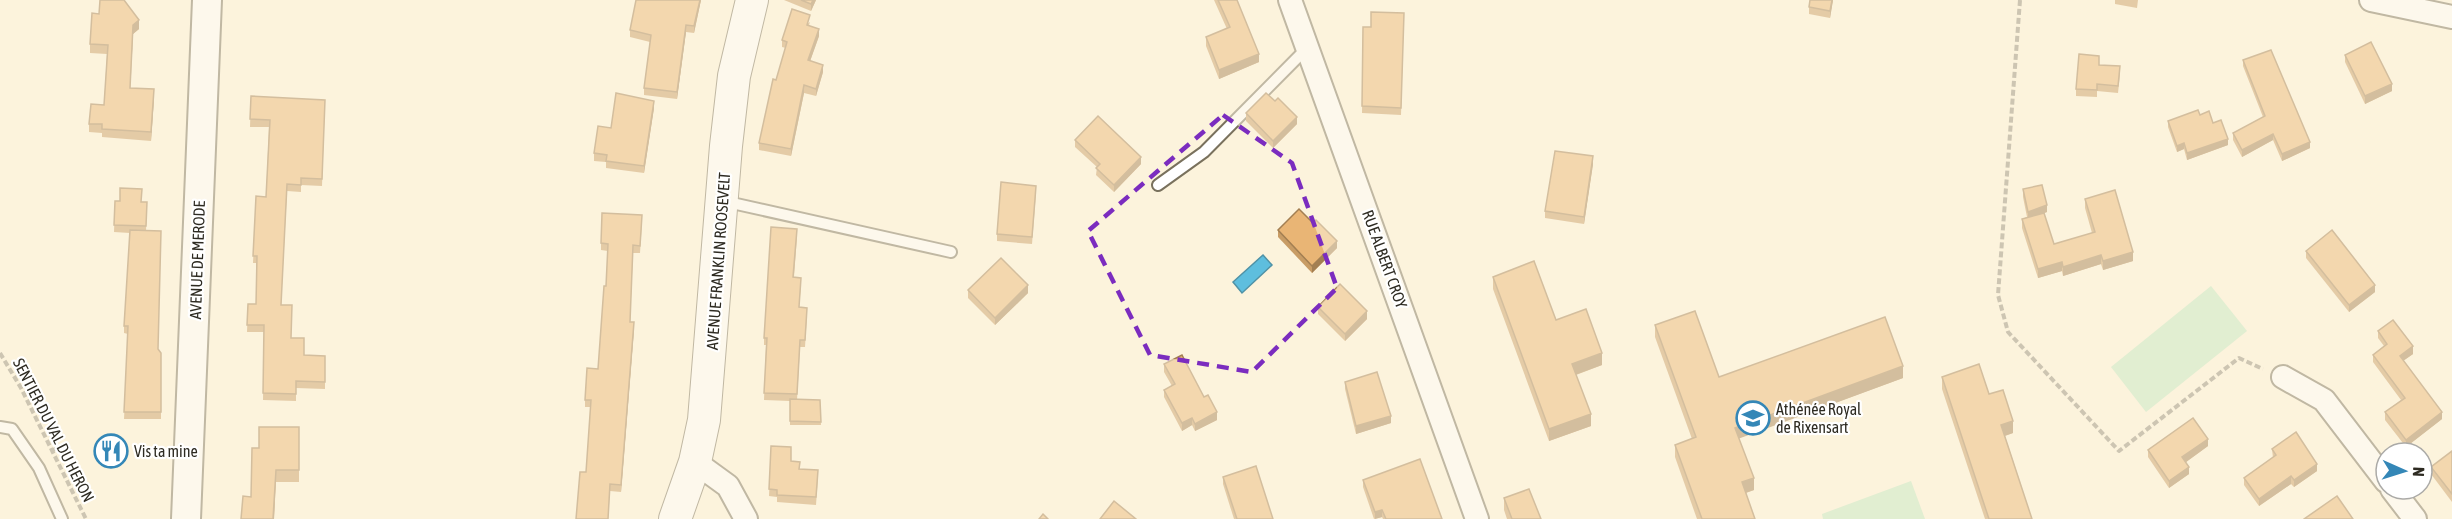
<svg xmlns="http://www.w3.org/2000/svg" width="2452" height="519" font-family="'Asap Condensed',sans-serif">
  <rect width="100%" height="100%" fill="#fcf3dc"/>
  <g fill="#c0e8c3">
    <path d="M 2211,286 L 2247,331 L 2146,412 L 2111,367 Z"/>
    <path d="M 1911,481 L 1925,519 L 1823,519 L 1822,514 Z"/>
  </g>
  <path fill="#5ebede" stroke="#5092a6" stroke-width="1.5" d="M 1263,255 L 1272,265 L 1242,293 L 1233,282 Z"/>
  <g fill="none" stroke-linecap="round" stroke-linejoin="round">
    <g stroke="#79715d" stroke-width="14">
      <g id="service">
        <path d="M 1158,185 L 1204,152 L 1308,47"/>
        <path d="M 723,201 L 951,252"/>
        <path d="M 0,427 L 12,429 L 39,468 L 62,519"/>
      </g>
    </g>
    <g stroke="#79715d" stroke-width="26">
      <g id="minor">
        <path d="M 1290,0 L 1477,519"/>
        <path d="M 2371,0 L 2452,17"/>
        <path d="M 2283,377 L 2324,400 L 2386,481"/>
        <path d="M 695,462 L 728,486 L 746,519"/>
        <path d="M 2392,489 L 2415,519"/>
      </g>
    </g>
    <g stroke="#79715d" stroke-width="32">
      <path id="tertiary" d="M 186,519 L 207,0"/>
    </g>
    <g stroke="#79715d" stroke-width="34">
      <path id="secondary" d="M 675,519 L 695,462 L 704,420 L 726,146 L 734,76 L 752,0"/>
    </g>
    <g stroke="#958f7f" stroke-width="4" stroke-dasharray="6 3" stroke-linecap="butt">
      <path d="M 2020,0 L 1998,295 L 2008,332 L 2119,451 L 2239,358 L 2263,369"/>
      <path d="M 0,353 L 21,388 L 86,519"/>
      <path d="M 53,450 L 67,444"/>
    </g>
    <use href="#service" stroke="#fff" stroke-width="10"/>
    <use href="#minor" stroke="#fff" stroke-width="22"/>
    <use href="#tertiary" stroke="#fff" stroke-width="28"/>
    <use href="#secondary" stroke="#fff" stroke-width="32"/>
  </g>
  <g fill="#c89c65">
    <path d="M 701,0 L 694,33 L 686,32 L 677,99 L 644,95 L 644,88 L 650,42 L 630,37 L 630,30 Z"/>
    <path d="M 784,0 L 816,0 L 811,11 Z"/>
    <path d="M 1214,0 L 1237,0 L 1259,62 L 1219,79 L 1206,46 L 1206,37 L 1227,29 Z"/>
    <path d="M 1833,0 L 1830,18 L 1809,14 L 1809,7 Z"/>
    <path d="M 2115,0 L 2138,0 L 2137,8 L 2115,4 Z"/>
    <path d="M 1404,13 L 1401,115 L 1362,113 L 1363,27 L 1371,27 Z"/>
    <path d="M 99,14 L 139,29 L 133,34 L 130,88 L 154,98 L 151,141 L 102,137 L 102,133 L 89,132 L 89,124 L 104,105 L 107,54 L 90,53 L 90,44 Z"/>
    <path d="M 810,22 L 809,25 L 819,36 L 810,61 L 823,72 L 816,96 L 804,93 L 791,156 L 759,150 L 759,143 L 786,48 L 782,47 L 782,40 Z"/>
    <path d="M 2345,55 L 2392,91 L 2365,104 L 2345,62 Z"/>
    <path d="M 2243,60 L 2310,148 L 2282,161 L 2273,140 L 2242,157 L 2233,140 L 2233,133 L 2263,117 L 2243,66 Z"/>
    <path d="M 2099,65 L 2120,74 L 2118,93 L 2097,91 L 2097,97 L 2076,96 L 2076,89 Z"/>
    <path d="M 251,96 L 325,100 L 322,186 L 301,185 L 301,192 L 287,191 L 281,305 L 291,338 L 304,355 L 325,356 L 325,389 L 296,388 L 296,401 L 263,400 L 264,332 L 247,332 L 248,304 L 256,304 L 256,263 L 253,263 L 256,196 L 266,197 L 269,127 L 250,127 Z"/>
    <path d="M 654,108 L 644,173 L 606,168 L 606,162 L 594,161 L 594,153 Z"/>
    <path d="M 1246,113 L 1297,124 L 1273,148 L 1246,121 Z"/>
    <path d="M 2200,115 L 2213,123 L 2228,145 L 2187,160 L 2184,149 L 2177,152 L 2168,127 L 2168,121 Z"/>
    <path d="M 1075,140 L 1141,164 L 1114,192 L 1096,175 L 1097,167 L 1075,147 Z"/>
    <path d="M 1593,164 L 1584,224 L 1545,218 L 1545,211 Z"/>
    <path d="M 2023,189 L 2047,212 L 2044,213 L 2054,244 L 2092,233 L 2085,208 L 2085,199 L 2133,261 L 2103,270 L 2101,264 L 2063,276 L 2062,271 L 2038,278 L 2022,228 L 2022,219 L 2027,217 L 2023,197 Z"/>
    <path d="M 1036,193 L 1032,244 L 997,241 L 997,234 Z"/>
    <path d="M 115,201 L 147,202 L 146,231 L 158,349 L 161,353 L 161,419 L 124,419 L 128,334 L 124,333 L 124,326 L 130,233 L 114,232 Z"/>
    <path d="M 642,222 L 640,253 L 633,253 L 630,322 L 634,329 L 621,492 L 610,491 L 608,519 L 576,519 L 586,472 L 591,407 L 585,407 L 585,400 L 598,369 L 606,286 L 608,251 L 601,250 L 601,243 Z"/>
    <path d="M 1278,230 L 1337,248 L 1312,273 L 1278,237 Z"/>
    <path d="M 797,236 L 794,277 L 801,285 L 799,307 L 807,315 L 805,347 L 800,347 L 797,400 L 820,400 L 821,425 L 790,425 L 790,401 L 764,400 L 766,345 L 764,345 L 764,338 Z"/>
    <path d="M 2306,251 L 2375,292 L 2349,312 L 2306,258 Z"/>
    <path d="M 1493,277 L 1556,320 L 1602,365 L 1576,375 L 1591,426 L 1549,441 L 1493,289 Z"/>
    <path d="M 968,290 L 1028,293 L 995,325 L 968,298 Z"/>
    <path d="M 1318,307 L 1367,319 L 1345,341 L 1318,314 Z"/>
    <path d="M 1655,325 L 1719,377 L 1903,378 L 1739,438 L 1754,490 L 1746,493 L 1755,519 L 1697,519 L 1675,457 L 1675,445 L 1692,439 L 1655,337 Z"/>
    <path d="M 2378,331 L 2413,354 L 2403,361 L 2442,419 L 2406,447 L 2385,420 L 2385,412 L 2401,400 L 2373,362 L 2373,355 L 2384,346 L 2378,338 Z"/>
    <path d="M 1164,364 L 1204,397 L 1217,420 L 1195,431 L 1192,425 L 1182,431 L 1164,397 L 1164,390 L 1172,386 L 1164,372 Z"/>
    <path d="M 1942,377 L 1989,394 L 2013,433 L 2005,436 L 2032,519 L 1985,519 L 1942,389 Z"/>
    <path d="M 1345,382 L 1391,423 L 1356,434 L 1345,389 Z"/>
    <path d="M 299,427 L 299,482 L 276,482 L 274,519 L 241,519 L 251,497 L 259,448 Z"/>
    <path d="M 771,446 L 800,469 L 818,477 L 816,505 L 777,502 L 777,497 L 769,496 Z"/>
    <path d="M 2208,446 L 2186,462 L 2189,474 L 2169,488 L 2148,457 L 2148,450 Z"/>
    <path d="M 2272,449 L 2317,471 L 2294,487 L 2291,484 L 2259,506 L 2244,485 L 2244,478 L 2273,458 Z"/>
    <path d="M 2452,451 L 2452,502 L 2431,474 L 2431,467 Z"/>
    <path d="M 1223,477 L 1273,519 L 1234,519 L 1223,484 Z"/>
    <path d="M 1363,480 L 1442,519 L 1383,519 L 1382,517 L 1374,519 L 1363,487 Z"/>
    <path d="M 1504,498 L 1541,519 L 1507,519 L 1504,510 Z"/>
  </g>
  <g fill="#a37f52">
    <path d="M 700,0 L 701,0 L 694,33 L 694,26 Z"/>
    <path d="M 813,0 L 816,0 L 811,11 L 811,4 Z"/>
    <path d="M 1832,0 L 1833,0 L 1830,18 L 1830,11 Z"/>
    <path d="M 139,20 L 139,29 L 133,34 L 130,96 L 133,25 Z"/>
    <path d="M 686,25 L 686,32 L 677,99 L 677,92 Z"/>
    <path d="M 819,29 L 819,36 L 808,67 L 808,60 Z"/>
    <path d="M 1259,54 L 1259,62 L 1219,79 L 1219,70 Z"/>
    <path d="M 823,65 L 823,72 L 816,96 L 816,89 Z"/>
    <path d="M 2392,84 L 2392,91 L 2365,104 L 2365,96 Z"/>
    <path d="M 804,85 L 804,93 L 791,156 L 791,149 Z"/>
    <path d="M 154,89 L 154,98 L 151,141 L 151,132 Z"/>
    <path d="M 654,101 L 654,108 L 644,173 L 644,166 Z"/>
    <path d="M 1297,117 L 1297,124 L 1273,148 L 1273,141 Z"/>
    <path d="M 2273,134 L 2273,140 L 2242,157 L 2242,150 Z"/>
    <path d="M 2228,139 L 2228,145 L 2187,160 L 2187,153 Z"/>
    <path d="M 2310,142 L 2310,148 L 2282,161 L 2282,154 Z"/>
    <path d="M 2184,143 L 2184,149 L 2177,152 L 2177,146 Z"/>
    <path d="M 1593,156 L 1593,164 L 1584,224 L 1584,217 Z"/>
    <path d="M 1141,157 L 1141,164 L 1114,192 L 1114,185 Z"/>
    <path d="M 2047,205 L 2047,212 L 2028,219 L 2028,212 Z"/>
    <path d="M 1337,241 L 1337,248 L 1312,273 L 1312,266 Z"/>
    <path d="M 2133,252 L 2133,261 L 2103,270 L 2103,261 Z"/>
    <path d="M 2101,255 L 2101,264 L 2063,276 L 2063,267 Z"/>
    <path d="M 2062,262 L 2062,271 L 2038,278 L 2038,269 Z"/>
    <path d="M 1028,285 L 1028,293 L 995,325 L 995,318 Z"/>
    <path d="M 2375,285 L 2375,292 L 2349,312 L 2349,305 Z"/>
    <path d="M 1367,311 L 1367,319 L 1345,341 L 1345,334 Z"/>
    <path d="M 634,322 L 634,329 L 621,492 L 621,485 Z"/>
    <path d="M 2413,346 L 2413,354 L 2400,363 L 2400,356 Z"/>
    <path d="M 1602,353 L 1602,365 L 1572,376 L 1572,364 Z"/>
    <path d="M 1903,366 L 1903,378 L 1735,440 L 1735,428 Z"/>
    <path d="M 1217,412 L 1217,420 L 1195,431 L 1195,424 Z"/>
    <path d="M 2442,412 L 2442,419 L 2406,447 L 2406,440 Z"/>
    <path d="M 1591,414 L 1591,426 L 1549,441 L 1549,429 Z"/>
    <path d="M 1391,416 L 1391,423 L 1356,434 L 1356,426 Z"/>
    <path d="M 1192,418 L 1192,425 L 1182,431 L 1182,423 Z"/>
    <path d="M 2013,421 L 2013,433 L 2001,437 L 2001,425 Z"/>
    <path d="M 2208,439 L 2208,446 L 2182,465 L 2182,457 Z"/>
    <path d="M 2317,464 L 2317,471 L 2294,487 L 2294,480 Z"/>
    <path d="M 2189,467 L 2189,474 L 2169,488 L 2169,481 Z"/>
    <path d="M 276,470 L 274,519 L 273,519 Z"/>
    <path d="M 2291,476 L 2291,484 L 2259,506 L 2259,499 Z"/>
    <path d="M 1754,478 L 1754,490 L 1742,494 L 1742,482 Z"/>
    <path d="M 1382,510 L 1382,517 L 1375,519 L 1375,512 Z"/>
  </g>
  <g fill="#e9b575" stroke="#a37f52" stroke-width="1.5">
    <path d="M 100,0 L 124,0 L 139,20 L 133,25 L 130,88 L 154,89 L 151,132 L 102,129 L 102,124 L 89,124 L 91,104 L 104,105 L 108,45 L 90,44 L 92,13 L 99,14 Z"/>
    <path d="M 636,0 L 700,0 L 694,26 L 686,25 L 677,92 L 644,88 L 651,35 L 630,30 Z"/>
    <path d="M 801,0 L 813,0 L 811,4 Z"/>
    <path d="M 1218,0 L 1237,0 L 1259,54 L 1219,70 L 1206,37 L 1230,27 Z"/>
    <path d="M 1810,0 L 1832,0 L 1830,11 L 1809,7 Z"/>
    <path d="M 792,9 L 810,15 L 807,25 L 819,29 L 808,60 L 823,65 L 816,89 L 804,85 L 791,149 L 759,143 L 773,79 L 776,80 L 787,42 L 782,40 Z"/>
    <path d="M 1371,12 L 1404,13 L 1401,108 L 1362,106 L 1363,27 L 1371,27 Z"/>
    <path d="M 2371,42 L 2392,84 L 2365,96 L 2345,55 Z"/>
    <path d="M 2271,50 L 2310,142 L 2282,154 L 2273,134 L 2242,150 L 2233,133 L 2265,116 L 2243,60 Z"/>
    <path d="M 2079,54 L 2099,56 L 2099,65 L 2120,66 L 2118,86 L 2097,84 L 2097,90 L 2076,89 Z"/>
    <path d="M 616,93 L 654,101 L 644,166 L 606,161 L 607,155 L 594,153 L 598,126 L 611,128 Z"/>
    <path d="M 1266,93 L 1275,101 L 1278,98 L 1297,117 L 1273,141 L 1246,113 Z"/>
    <path d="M 251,96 L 325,100 L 322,179 L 301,178 L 301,185 L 287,184 L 281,305 L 292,305 L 291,338 L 304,338 L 304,355 L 325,356 L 325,382 L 296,381 L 296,394 L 263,393 L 264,325 L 247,325 L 248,304 L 256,304 L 257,256 L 253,256 L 256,196 L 266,197 L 270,120 L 250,119 Z"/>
    <path d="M 2198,110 L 2200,115 L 2209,111 L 2213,123 L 2221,120 L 2228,139 L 2187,153 L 2184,143 L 2177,146 L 2168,121 Z"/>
    <path d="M 1098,116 L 1141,157 L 1114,185 L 1096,168 L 1100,164 L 1075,140 Z"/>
    <path d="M 1555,151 L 1593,156 L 1584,217 L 1545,211 Z"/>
    <path d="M 1001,182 L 1036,186 L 1032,237 L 997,234 Z"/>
    <path d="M 2042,185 L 2047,205 L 2028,212 L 2023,189 Z"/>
    <path d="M 120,188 L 142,189 L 141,202 L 147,202 L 146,226 L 114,225 L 115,201 L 120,201 Z"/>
    <path d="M 2115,190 L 2133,252 L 2103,261 L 2101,255 L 2063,267 L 2062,262 L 2038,269 L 2022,219 L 2044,213 L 2054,244 L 2095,232 L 2085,199 Z"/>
    <path d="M 1299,209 L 1313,223 L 1316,220 L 1337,241 L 1312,266 L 1278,230 Z"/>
    <path d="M 602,213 L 642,215 L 640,246 L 633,245 L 630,322 L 634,322 L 621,485 L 610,484 L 608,519 L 576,519 L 580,472 L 586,472 L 591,400 L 585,400 L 587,368 L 598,369 L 604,286 L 606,286 L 608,244 L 601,243 Z"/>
    <path d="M 771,227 L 797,229 L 793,277 L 801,278 L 799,307 L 807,308 L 805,340 L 800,340 L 797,394 L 764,393 L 767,338 L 764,338 Z"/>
    <path d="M 130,230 L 161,231 L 158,349 L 161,353 L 161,412 L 124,412 L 128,326 L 124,326 Z"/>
    <path d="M 2332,230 L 2375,285 L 2349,305 L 2306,251 Z"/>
    <path d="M 1001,258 L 1028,285 L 995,318 L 968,290 Z"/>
    <path d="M 1534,261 L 1556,320 L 1586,309 L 1602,353 L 1572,364 L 1591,414 L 1549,429 L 1493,277 Z"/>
    <path d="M 1340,284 L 1367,311 L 1345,334 L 1318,307 Z"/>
    <path d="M 1695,311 L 1719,377 L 1885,317 L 1903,366 L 1735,428 L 1754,478 L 1742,482 L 1755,519 L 1702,519 L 1675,445 L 1696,437 L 1655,325 Z"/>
    <path d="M 2393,320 L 2413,346 L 2400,356 L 2442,412 L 2406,440 L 2385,412 L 2405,398 L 2373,355 L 2387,344 L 2378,331 Z"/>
    <path d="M 1182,355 L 1204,397 L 1208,395 L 1217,412 L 1195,424 L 1192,418 L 1182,423 L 1164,390 L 1175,384 L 1164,364 Z"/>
    <path d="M 1979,364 L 1989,394 L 2003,390 L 2013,421 L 2001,425 L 2032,519 L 1989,519 L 1942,377 Z"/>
    <path d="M 1377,372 L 1391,416 L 1356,426 L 1345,382 Z"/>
    <path d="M 790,399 L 820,400 L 821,422 L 790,421 Z"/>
    <path d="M 2193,418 L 2208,439 L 2182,457 L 2189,467 L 2169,481 L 2148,450 Z"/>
    <path d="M 259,427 L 299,427 L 299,470 L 276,470 L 273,519 L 241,519 L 243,496 L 251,497 L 252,448 L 259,448 Z"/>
    <path d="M 2296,432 L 2317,464 L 2294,480 L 2291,476 L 2259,499 L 2244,478 L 2276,455 L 2272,449 Z"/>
    <path d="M 771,446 L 791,447 L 791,461 L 800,462 L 799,469 L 818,470 L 816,497 L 777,495 L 777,490 L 769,489 Z"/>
    <path d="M 2452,451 L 2452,494 L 2431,467 Z"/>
    <path d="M 1420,459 L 1442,519 L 1386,519 L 1382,510 L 1375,512 L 1363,480 Z"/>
    <path d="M 1256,466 L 1273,519 L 1237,519 L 1223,477 Z"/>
    <path d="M 1529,489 L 1541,519 L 1512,519 L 1504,498 Z"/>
    <path d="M 2337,496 L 2353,519 L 2304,519 Z"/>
    <path d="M 1114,501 L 1136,519 L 1100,519 Z"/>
    <path d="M 1043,514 L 1048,519 L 1039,519 Z"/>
  </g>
  <path d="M0 0H2452V519H0ZM 1223,115 L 1292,163 L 1337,288 L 1252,372 L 1150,355 L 1088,231 Z" fill="#fcf3dc" fill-opacity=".55" fill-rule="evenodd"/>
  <path fill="none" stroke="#7b2cbf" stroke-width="4.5" stroke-dasharray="12 8" stroke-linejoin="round" d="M 1223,115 L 1292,163 L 1337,288 L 1252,372 L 1150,355 L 1088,231 Z"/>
  <defs>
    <g id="school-ring" transform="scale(1.725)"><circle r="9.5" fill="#fff" stroke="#3487b7" stroke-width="1.5"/><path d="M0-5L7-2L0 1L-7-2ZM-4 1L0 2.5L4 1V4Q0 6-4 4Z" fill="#3487b7"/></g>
    <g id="restaurant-ring" transform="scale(1.725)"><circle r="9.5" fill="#fff" stroke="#3487b7" stroke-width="1.5"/><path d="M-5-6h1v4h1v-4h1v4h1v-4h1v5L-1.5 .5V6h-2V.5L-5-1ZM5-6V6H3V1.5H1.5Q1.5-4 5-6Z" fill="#3487b7"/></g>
  </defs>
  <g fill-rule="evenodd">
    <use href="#school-ring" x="1753" y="418"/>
    <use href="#restaurant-ring" x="111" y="451"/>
  </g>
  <g text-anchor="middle" stroke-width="4.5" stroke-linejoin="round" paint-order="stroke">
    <g font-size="16" fill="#2e2b22" stroke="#fff">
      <text transform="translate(1385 259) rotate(70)" y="6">RUE ALBERT CROY</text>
      <text transform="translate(197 260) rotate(-88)" y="6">AVENUE DE MERODE</text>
      <text transform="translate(718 261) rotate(-86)" y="6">AVENUE FRANKLIN ROOSEVELT</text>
      <text transform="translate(54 430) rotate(63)" y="6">SENTIER DU VAL DU HERON</text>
    </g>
    <g font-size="16" fill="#2e2b22" stroke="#fff" text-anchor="start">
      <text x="1776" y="415">Athénée Royal<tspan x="1776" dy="18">de Rixensart</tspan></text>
      <text x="134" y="457">Vis ta mine</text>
    </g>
  </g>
  <g transform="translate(2404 471) rotate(93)"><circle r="28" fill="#ffffff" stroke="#abaaa7" stroke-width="1.5"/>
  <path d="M0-4.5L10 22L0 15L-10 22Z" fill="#3487b7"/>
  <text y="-9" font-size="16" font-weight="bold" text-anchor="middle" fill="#2e2b22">N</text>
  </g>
</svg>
